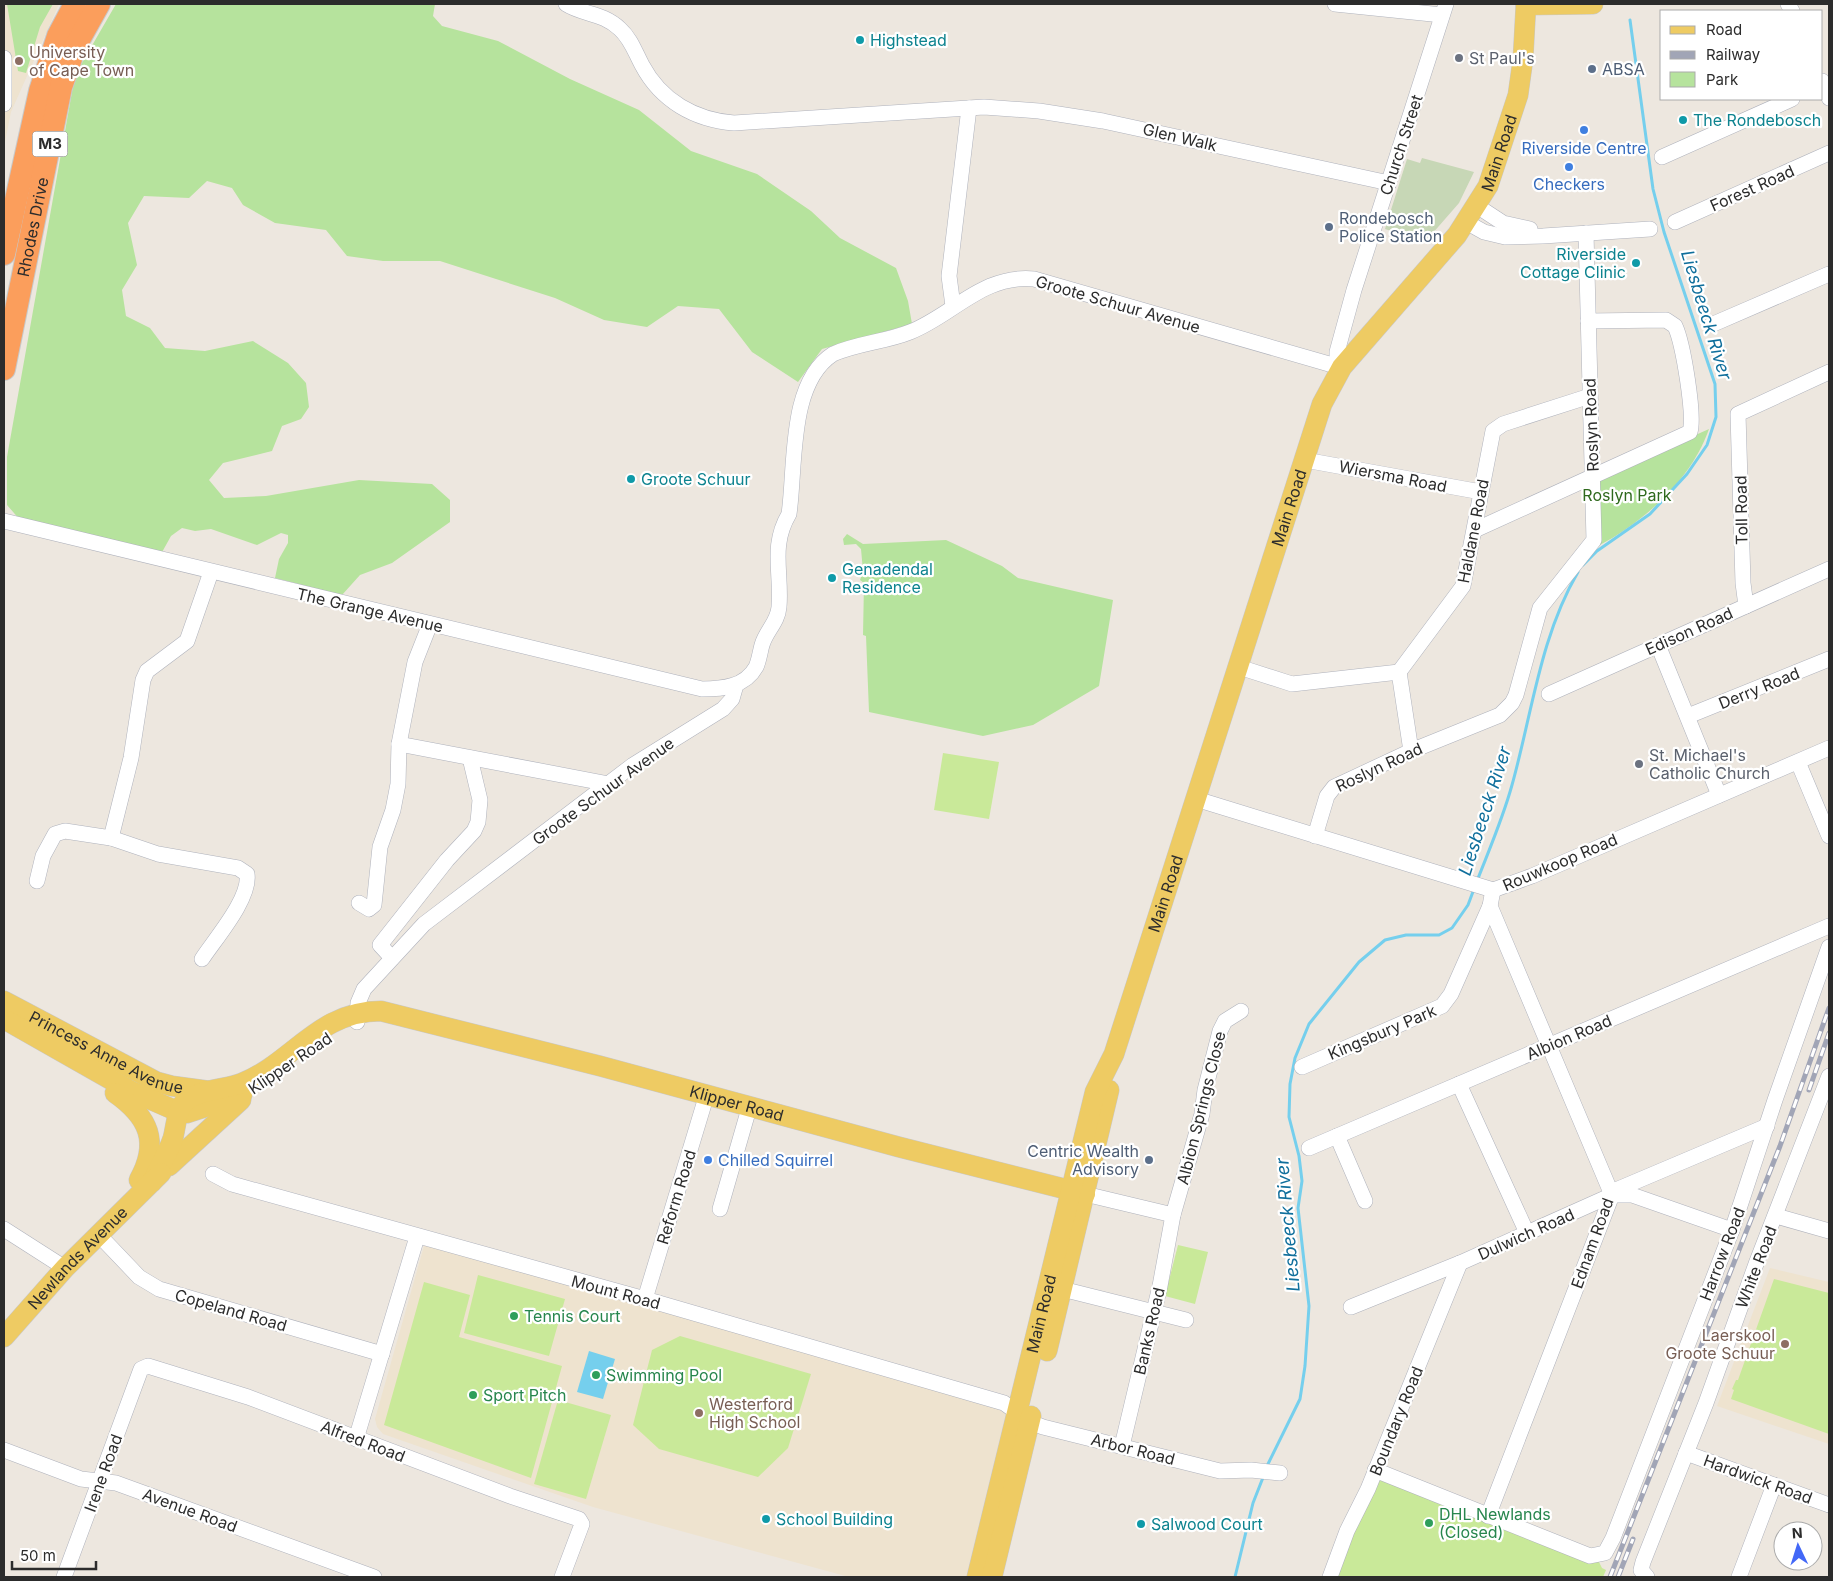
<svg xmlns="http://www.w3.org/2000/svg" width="1833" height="1581" font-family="Inter,sans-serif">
  <rect width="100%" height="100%" fill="#ede7df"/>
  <g fill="#eee3cf">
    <path d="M 4,4 L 59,4 L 11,112 L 4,147 Z"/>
    <path d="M 430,1243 L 1018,1399 L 1024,1407 L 967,1577 L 849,1577 L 593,1507 L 383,1434 L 377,1427 L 375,1419 L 424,1246 Z"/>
    <path d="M 1770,1268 L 1829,1282 L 1829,1444 L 1717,1406 Z"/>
  </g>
  <g fill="#b6e39d">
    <path d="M 7,4 L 53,4 L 40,27 L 26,73 L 18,71 Z"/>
    <path d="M 116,4 L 435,4 L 433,16 L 442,26 L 498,41 L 570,79 L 639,110 L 691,151 L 757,174 L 811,211 L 840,238 L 896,268 L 908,301 L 912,324 L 822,349 L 798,382 L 752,352 L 719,309 L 678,306 L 647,327 L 604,320 L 555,298 L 440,261 L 383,261 L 347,256 L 326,230 L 275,223 L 243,205 L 232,188 L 207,181 L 189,198 L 144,196 L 128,223 L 137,265 L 122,290 L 126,316 L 150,328 L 165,348 L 205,351 L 253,341 L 288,363 L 306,383 L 309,407 L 301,419 L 282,426 L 272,451 L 223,463 L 209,480 L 224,498 L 266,496 L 359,480 L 432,484 L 450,500 L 450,522 L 392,563 L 360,575 L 342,595 L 275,578 L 279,559 L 288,543 L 288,535 L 281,533 L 257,545 L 211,529 L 195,531 L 182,528 L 171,536 L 161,554 L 21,521 L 7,505 L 7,457 L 75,75 Z"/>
    <path d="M 1709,429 C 1691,480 1645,521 1598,546 L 1597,479 Z"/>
    <path d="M 847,534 L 863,544 L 946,540 L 1002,566 L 1018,578 L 1113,600 L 1099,686 L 1033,725 L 983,736 L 869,712 L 866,636 L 863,635 L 864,583 L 860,580 L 863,571 L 861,549 L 856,544 L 844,545 L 843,539 Z"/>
  </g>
  <path fill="#c7d7b6" d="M 1422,158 L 1474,172 L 1459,203 L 1425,242 L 1385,229 L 1407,159 L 1420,163 Z"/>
  <g fill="#c9e999">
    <path d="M 943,753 L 999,762 L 989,819 L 934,810 Z"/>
    <path d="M 1178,1245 L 1208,1252 L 1195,1304 L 1165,1296 Z"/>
    <path d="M 478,1275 L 565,1299 L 549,1356 L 464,1333 Z"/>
    <path d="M 1774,1279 L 1829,1293 L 1829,1434 L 1731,1399 L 1734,1390 L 1732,1389 L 1736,1380 L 1738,1380 Z"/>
    <path d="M 424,1282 L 470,1295 L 459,1337 L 562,1366 L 531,1478 L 384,1425 Z"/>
    <path d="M 680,1336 L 811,1374 L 788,1448 L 758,1477 L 659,1449 L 633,1425 L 652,1350 Z"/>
    <path d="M 558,1400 L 611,1415 L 586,1499 L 534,1484 Z"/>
    <path d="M 1375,1470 L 1596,1556 L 1602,1568 L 1606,1570 L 1603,1577 L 1330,1577 Z"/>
  </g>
  <path fill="#75cfed" d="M 589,1351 L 615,1359 L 603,1399 L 577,1392 Z"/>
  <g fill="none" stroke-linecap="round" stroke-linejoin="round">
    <g stroke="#75cfed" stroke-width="3">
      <path d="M 1583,565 L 1597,551 L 1650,514 L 1687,474 L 1707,445 L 1716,417 L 1715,384 L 1664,232 L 1653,189 L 1630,20"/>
      <path d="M 1477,881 C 1489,850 1503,818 1512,785 C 1532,714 1540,637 1578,572"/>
      <path d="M 1267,1466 L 1300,1399 L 1305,1366 L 1309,1306 L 1298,1208 L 1302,1181 L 1299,1156 L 1289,1117 L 1290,1084 L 1295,1058 L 1309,1024 L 1359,962 L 1385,940 L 1406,935 L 1439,935 L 1452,928 L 1468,905 L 1474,889"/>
      <path d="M 1235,1577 L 1253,1503 L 1264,1475"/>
    </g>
    <g stroke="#afb2bc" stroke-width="16">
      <g id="minor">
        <path d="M 566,4 C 583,15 602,12 620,29 C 631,39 635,52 642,65 C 661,101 695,120 734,123 L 984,107 L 1039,111 L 1103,121 L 1389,183"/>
        <path d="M 1335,4 L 1442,15"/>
        <path d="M 1788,4 L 1792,11"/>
        <path d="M 4,58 L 4,104"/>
        <path d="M 1822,81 L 1829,98"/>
        <path d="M 1662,157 L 1792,99"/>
        <path d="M 1477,206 L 1503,223 L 1530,229"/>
        <path d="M 1466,222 L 1484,232 L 1505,237 L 1543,236 L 1650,229"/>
        <path d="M 1675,222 L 1829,153"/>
        <path d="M 953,306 L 949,276 L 969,108"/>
        <path d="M 1711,325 L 1829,274"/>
        <path d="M 1337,373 L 1337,352 L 1354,290 L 1446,4"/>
        <path d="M 1305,460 L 1481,492"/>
        <path d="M 4,521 L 702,689 C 722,689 745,687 756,667 C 759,661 760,652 762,645 C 766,631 778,622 779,607 C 782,573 770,546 789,514 C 796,466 788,383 833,354 C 858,343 885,342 910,332 C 953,315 983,274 1034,279 L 1336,366"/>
        <path d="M 1475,530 L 1690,432 C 1695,415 1683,343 1675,326 L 1666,320 L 1588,321"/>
        <path d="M 1746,606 L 1743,583 L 1738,414 L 1829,372"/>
        <path d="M 1658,645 L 1719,795"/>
        <path d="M 1239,667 L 1292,684 L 1399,672 L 1463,586 L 1493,431 L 1503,424 L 1590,396"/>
        <path d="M 1399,672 L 1411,751"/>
        <path d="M 1549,694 L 1829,569"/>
        <path d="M 1688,716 L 1829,659"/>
        <path d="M 399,744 L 609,784"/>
        <path d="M 1798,762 L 1829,836"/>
        <path d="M 1196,799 L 1493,890 L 1532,876 L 1829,748"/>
        <path d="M 1315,836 L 1327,796 L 1334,787 L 1411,751 L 1500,715 L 1512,703 L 1516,695 L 1540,608 L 1594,540 L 1586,233"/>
        <path d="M 111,838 L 158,854 L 238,868 L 247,874 C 251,898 215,939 202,959"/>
        <path d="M 37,881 L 43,856 L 55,834 L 65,831 L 111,838 L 131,758 L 143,680 L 147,671 L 187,641 L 211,572"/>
        <path d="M 359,903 L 369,909 L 374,905 L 380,847 L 393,810 L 398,784 L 399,744 L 415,662 L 430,624"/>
        <path d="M 392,958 L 380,945 L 447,860 L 474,831 L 478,822 L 480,800 L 470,758"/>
        <path d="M 357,1022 L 358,1003 L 364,989 L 424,924 L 633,765 L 723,709 L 732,699 L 736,685"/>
        <path d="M 1302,1067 L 1442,1006 L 1451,994 L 1490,906"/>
        <path d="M 1459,1084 L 1527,1233"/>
        <path d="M 1337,1136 L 1365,1201"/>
        <path d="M 1309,1148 L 1829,926"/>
        <path d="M 213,1174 L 232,1184 L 645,1299 L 1004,1403 L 1030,1422 L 1043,1427 L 1220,1471 L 1251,1470 L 1280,1473"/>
        <path d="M 1611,1192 L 1767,1126"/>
        <path d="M 1085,1194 L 1173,1215"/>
        <path d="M 720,1209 L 750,1105"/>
        <path d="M 1776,1216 L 1829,1231"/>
        <path d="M 4,1229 L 65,1268"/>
        <path d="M 99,1235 L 139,1277 L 159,1289 L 382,1354"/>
        <path d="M 1062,1289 L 1186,1320"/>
        <path d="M 645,1299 L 707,1094"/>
        <path d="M 1351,1307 L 1460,1263 L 1612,1195 L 1632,1195 L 1732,1230"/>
        <path d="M 356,1439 L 417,1237"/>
        <path d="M 1122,1446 L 1160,1286 L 1173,1215 L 1202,1114 L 1205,1090 L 1220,1031 L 1225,1021 L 1241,1011"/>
        <path d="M 4,1450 L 81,1479 L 116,1483 L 374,1577"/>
        <path d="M 1686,1453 L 1829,1505"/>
        <path d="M 1375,1470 L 1590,1556 L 1605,1553 L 1613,1538 L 1732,1230 L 1775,1100 L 1829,947"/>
        <path d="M 1488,1516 L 1612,1195 L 1490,906 L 1493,890"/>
        <path d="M 64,1577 L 141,1369 L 148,1366 L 248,1397 L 510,1496 L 579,1519 L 582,1524 L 562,1577"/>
        <path d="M 1330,1577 L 1347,1531 L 1368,1489 L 1460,1263"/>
        <path d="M 1647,1577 L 1641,1570 L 1643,1562 L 1706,1403 L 1756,1264 L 1829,1076"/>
        <path d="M 1739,1577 L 1774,1485"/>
      </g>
    </g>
    <g stroke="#c8c8c8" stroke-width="21">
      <g id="major">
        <path d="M 1526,5 L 1593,4"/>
        <path id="s1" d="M 4,1001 L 157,1082 L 172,1086 L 209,1091"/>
        <path d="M 4,1019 L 131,1091 L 179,1112 L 187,1113 L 242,1095"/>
        <path d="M 115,1093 C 149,1117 160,1142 139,1180"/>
        <path d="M 169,1166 L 241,1100"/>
        <path id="s2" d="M 152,1182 C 159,1168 168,1153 173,1138 C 176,1127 176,1114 182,1105 C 194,1089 225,1090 242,1083 C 294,1062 318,1011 381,1011 L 600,1066 L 899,1147 L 1085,1194"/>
        <path id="s3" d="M 4,1337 L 65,1268 L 161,1173"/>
        <path d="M 1047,1351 L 1109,1090"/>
        <path id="s4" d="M 977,1577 L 1095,1092 L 1114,1054 L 1322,404 L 1342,367 L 1457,235 L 1488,186 L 1518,95 L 1523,59 L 1526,4"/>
        <path d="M 992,1577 L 1031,1416"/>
      </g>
    </g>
    <g stroke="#c8c8c8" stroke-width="24">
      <g id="highway">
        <path d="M 4,254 L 40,91 L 58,36 L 75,4"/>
        <path id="s5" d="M 4,369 L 61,87 L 75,47 L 99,4"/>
      </g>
    </g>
    <use href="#minor" stroke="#fff" stroke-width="15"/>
    <use href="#major" stroke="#eecb63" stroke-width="20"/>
    <use href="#highway" stroke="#fb9e5c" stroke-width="22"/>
    <g stroke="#a1a5b6" stroke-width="5">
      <g id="rail">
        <path d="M 1809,1090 L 1829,1033"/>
        <path d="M 1610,1577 L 1780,1146 L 1829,1008"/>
        <path d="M 1618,1577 L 1633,1539"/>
      </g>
    </g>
    <use href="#rail" stroke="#fff" stroke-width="3" stroke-dasharray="9" stroke-linecap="butt"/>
  </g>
  <g fill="#0f9aa8" stroke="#fff" stroke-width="2">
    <circle cx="860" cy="40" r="5"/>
    <circle cx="1683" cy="120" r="5"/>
    <circle cx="1636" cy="263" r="5"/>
    <circle cx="631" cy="479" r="5"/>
    <circle cx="832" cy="578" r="5"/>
    <circle cx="766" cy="1519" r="5"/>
    <circle cx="1141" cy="1524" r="5"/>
  </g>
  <g fill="#6b7280" stroke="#fff" stroke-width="2">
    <circle cx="1459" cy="58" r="5"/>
    <circle cx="1639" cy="764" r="5"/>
  </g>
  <g fill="#8d6e63" stroke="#fff" stroke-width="2">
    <circle cx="19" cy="61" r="5"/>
    <circle cx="1785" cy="1344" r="5"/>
    <circle cx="699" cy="1413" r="5"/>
  </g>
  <g fill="#5c6f8a" stroke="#fff" stroke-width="2">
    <circle cx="1592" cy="69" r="5"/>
    <circle cx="1329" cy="227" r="5"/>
    <circle cx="1149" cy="1160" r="5"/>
  </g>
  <g fill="#3f7fe0" stroke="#fff" stroke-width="2">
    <circle cx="1584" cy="130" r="5"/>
    <circle cx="1569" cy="167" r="5"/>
    <circle cx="708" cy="1160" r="5"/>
  </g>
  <g fill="#2e9e5b" stroke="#fff" stroke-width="2">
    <circle cx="514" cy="1316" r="5"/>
    <circle cx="596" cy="1375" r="5"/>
    <circle cx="473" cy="1395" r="5"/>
    <circle cx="1429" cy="1523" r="5"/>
  </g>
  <g text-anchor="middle" stroke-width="4.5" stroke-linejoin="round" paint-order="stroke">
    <rect fill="#fff" stroke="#6b6b6b" stroke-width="1" x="32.5" y="131.5" width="35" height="25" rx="4"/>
    <g font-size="15" font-weight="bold" fill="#2c2c2c">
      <text x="50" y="149">M3</text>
    </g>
    <g font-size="16" fill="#0d838f" stroke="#fff" text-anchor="start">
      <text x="870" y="46">Highstead</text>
      <text x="1693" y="126">The Rondebosch</text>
      <text x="1626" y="260" text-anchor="end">Riverside<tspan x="1626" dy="18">Cottage Clinic</tspan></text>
      <text x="641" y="485">Groote Schuur</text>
      <text x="842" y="575">Genadendal<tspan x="842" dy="18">Residence</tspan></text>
      <text x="776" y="1525">School Building</text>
      <text x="1151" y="1530">Salwood Court</text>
    </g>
    <g font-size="16" fill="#785e54" stroke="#fff" text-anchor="start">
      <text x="29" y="58">University<tspan x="29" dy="18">of Cape Town</tspan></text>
      <text x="1775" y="1341" text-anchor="end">Laerskool<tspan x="1775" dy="18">Groote Schuur</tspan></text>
      <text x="709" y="1410">Westerford<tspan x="709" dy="18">High School</tspan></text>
    </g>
    <g font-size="16" fill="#5b616d" stroke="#fff" text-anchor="start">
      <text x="1469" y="64">St Paul's</text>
      <text x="1649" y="761">St. Michael's<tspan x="1649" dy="18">Catholic Church</tspan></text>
    </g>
    <g font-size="16" fill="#4e5e75" stroke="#fff" text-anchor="start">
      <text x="1602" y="75">ABSA</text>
      <text x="1339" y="224">Rondebosch<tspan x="1339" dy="18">Police Station</tspan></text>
      <text x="1139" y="1157" text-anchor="end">Centric Wealth<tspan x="1139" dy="18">Advisory</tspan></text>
    </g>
    <g font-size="16" fill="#2c2c2c" stroke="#fff">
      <text transform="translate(1180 137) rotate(13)" y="6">Glen Walk</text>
      <text transform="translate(1401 145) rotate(-72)" y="6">Church Street</text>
      <text dy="6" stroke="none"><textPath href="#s4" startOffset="1534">Main Road</textPath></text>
      <text transform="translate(1752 188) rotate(-24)" y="6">Forest Road</text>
      <text dy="6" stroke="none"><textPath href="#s5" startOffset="145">Rhodes Drive</textPath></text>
      <text transform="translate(1118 304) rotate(16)" y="6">Groote Schuur Avenue</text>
      <text transform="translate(1591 425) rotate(-92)" y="6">Roslyn Road</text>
      <text transform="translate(1393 476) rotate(11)" y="6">Wiersma Road</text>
      <text dy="6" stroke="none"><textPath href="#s4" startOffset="1115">Main Road</textPath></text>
      <text transform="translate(1741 510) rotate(-91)" y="6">Toll Road</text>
      <text transform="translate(1473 531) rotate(-79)" y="6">Haldane Road</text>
      <text transform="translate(370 610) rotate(13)" y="6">The Grange Avenue</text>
      <text transform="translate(1689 631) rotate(-24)" y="6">Edison Road</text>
      <text transform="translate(1759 688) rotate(-22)" y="6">Derry Road</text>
      <text transform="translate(1379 767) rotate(-25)" y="6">Roslyn Road</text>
      <text transform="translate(603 791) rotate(-36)" y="6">Groote Schuur Avenue</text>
      <text transform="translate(1560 862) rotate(-23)" y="6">Rouwkoop Road</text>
      <text dy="6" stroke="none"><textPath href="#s4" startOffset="710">Main Road</textPath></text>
      <text transform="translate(1382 1032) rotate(-23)" y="6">Kingsbury Park</text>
      <text transform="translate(1569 1037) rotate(-23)" y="6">Albion Road</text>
      <text dy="6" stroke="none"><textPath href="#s1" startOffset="115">Princess Anne Avenue</textPath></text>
      <text transform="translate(290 1063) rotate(-34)" y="6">Klipper Road</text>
      <text dy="6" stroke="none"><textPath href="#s2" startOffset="675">Klipper Road</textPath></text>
      <text transform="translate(1201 1108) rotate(-76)" y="6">Albion Springs Close</text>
      <text transform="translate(676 1197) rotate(-73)" y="6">Reform Road</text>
      <text transform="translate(1526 1234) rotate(-24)" y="6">Dulwich Road</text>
      <text transform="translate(1592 1243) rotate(-70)" y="6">Ednam Road</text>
      <text transform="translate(1722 1254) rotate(-69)" y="6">Harrow Road</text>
      <text dy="6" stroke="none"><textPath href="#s3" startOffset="108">Newlands Avenue</textPath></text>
      <text transform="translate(1756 1267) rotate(-69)" y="6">White Road</text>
      <text transform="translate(616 1292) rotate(15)" y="6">Mount Road</text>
      <text transform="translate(231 1310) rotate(16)" y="6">Copeland Road</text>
      <text dy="6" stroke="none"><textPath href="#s4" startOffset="271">Main Road</textPath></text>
      <text transform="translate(1149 1331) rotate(-77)" y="6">Banks Road</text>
      <text transform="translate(1396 1421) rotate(-68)" y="6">Boundary Road</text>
      <text transform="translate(363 1441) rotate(21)" y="6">Alfred Road</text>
      <text transform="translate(1133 1449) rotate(14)" y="6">Arbor Road</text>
      <text transform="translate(103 1473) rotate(-70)" y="6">Irene Road</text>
      <text transform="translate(1758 1479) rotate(20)" y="6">Hardwick Road</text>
      <text transform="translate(190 1510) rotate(20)" y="6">Avenue Road</text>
    </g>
    <g font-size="16" fill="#366cbe" stroke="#fff">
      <text x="1584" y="154">Riverside Centre</text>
      <text x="1569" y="190">Checkers</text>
      <text x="718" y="1166" text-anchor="start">Chilled Squirrel</text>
    </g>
    <g font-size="16" fill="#2e691c" stroke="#fff">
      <text x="1627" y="501">Roslyn Park</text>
    </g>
    <g font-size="16" fill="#27864d" stroke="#fff" text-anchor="start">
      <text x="524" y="1322">Tennis Court</text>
      <text x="606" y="1381">Swimming Pool</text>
      <text x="483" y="1401">Sport Pitch</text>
      <text x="1439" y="1520">DHL Newlands<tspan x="1439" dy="18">(Closed)</tspan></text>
    </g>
    <g font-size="18" font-style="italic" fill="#106f9c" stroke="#fff">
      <text transform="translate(1706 315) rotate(73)" y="6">Liesbeeck River</text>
      <text transform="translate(1485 811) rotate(-72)" y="6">Liesbeeck River</text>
      <text transform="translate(1288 1225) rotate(-95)" y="6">Liesbeeck River</text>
    </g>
  </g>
  <rect width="1833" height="1581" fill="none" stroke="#2c2c2c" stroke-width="10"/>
  <rect x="1660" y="10" width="162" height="90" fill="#ffffff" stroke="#ababab"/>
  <rect x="1670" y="26" width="25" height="8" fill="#eecb63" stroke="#ababab"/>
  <text x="1706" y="35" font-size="15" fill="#2c2c2c">Road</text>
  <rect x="1670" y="51" width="25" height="8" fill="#a1a5b6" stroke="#ababab"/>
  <text x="1706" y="60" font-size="15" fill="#2c2c2c">Railway</text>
  <rect x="1670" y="72" width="25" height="15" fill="#b6e39d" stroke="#ababab"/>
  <text x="1706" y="85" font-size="15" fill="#2c2c2c">Park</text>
  <g transform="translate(1798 1546) rotate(356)"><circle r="24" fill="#ffffff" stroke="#ababab"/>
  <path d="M0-4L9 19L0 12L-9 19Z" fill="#4368f7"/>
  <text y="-8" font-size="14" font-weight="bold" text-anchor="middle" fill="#2c2c2c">N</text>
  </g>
  <path d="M12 1561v8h84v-8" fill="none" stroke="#2c2c2c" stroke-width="2.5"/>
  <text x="20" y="1561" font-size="15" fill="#2c2c2c" stroke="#ffffff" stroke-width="4" paint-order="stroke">50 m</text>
</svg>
